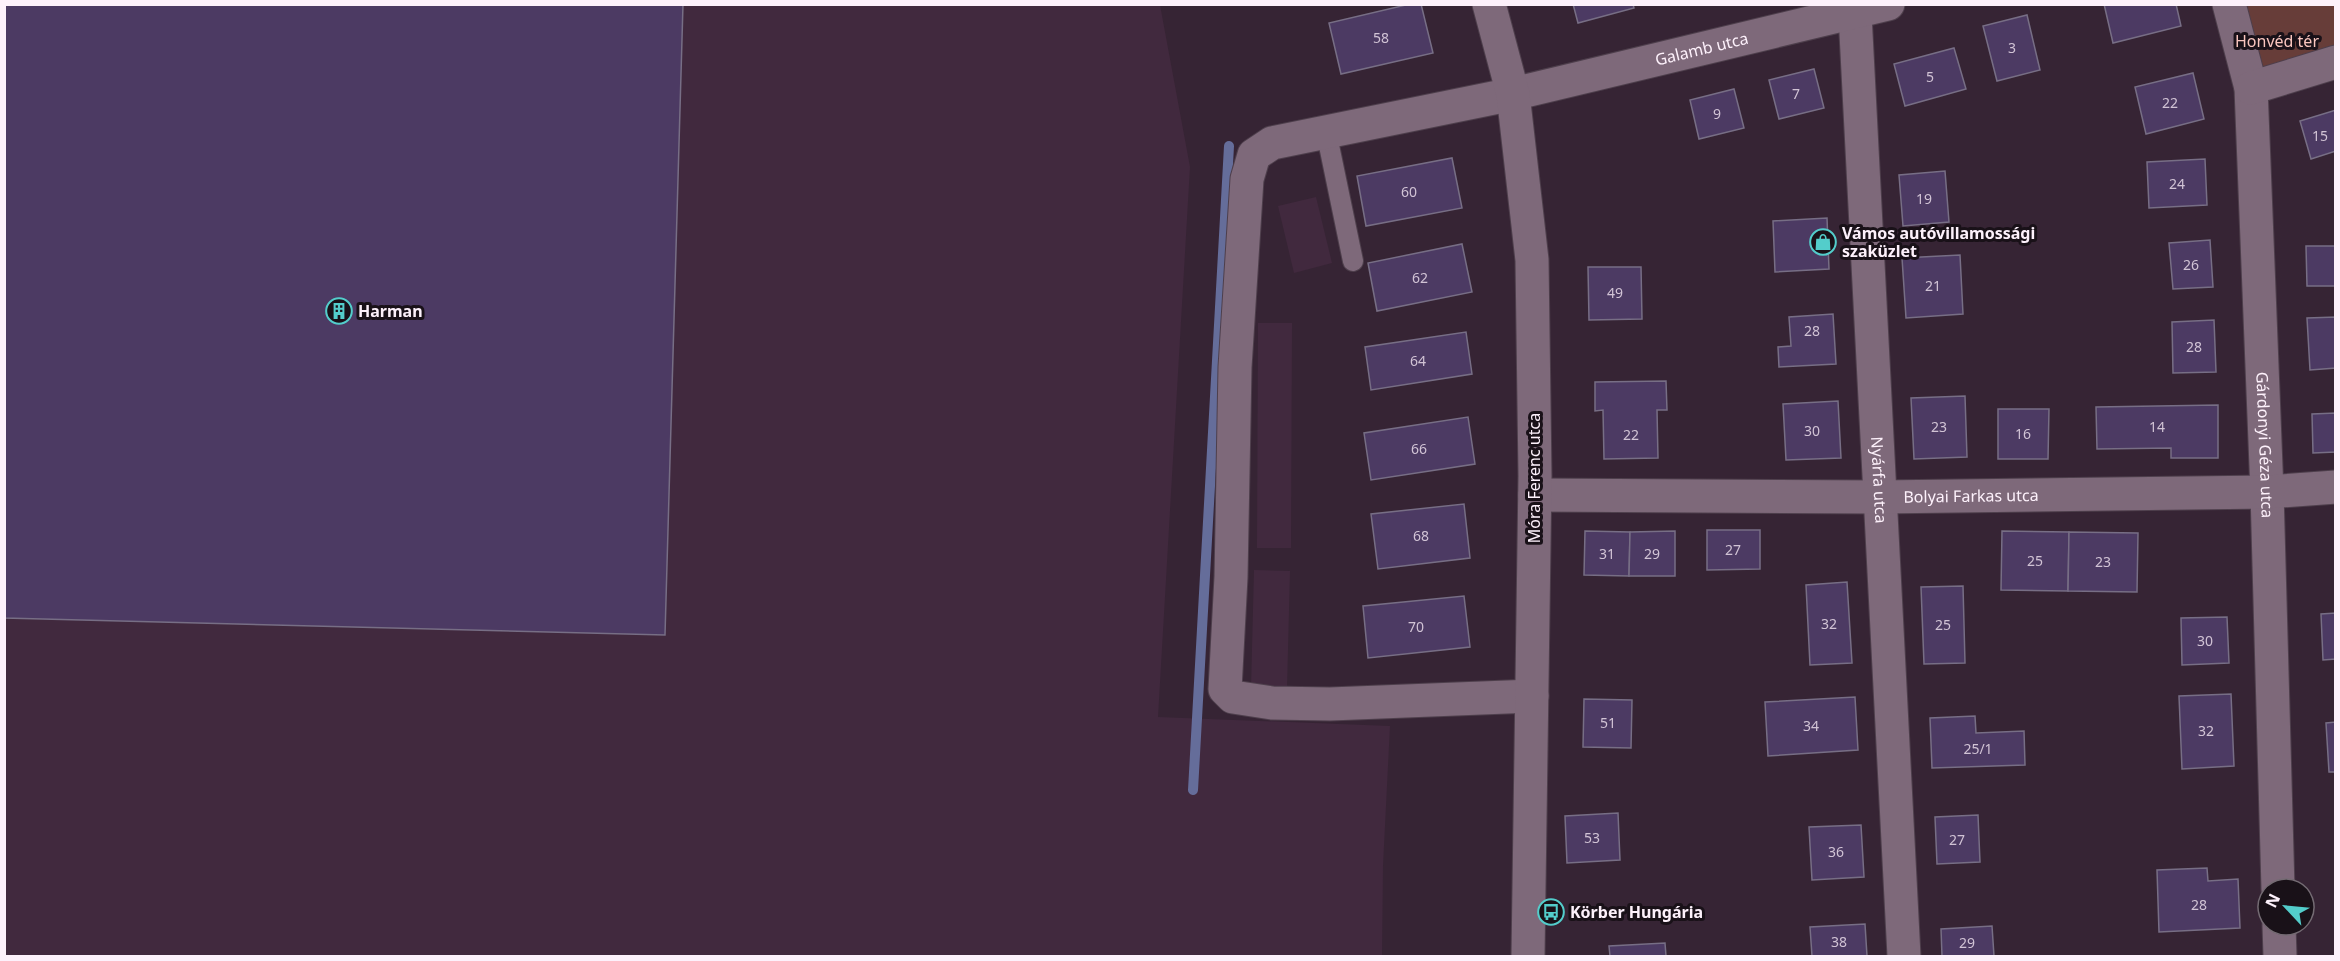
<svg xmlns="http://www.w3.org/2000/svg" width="2340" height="961" font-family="'Noto Sans',sans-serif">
  <rect width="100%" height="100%" fill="#362434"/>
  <g fill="#41293e">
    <path d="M 5,5 L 1160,5 L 1190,167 L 1158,717 L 1390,726 L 1383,866 L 1382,956 L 5,956 Z"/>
    <path d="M 1316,197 L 1332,263 L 1294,273 L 1278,206 Z"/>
    <path d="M 1258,323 L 1292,323 L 1291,548 L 1257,548 Z"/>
    <path d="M 1254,570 L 1290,571 L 1287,689 L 1251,688 Z"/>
  </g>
  <path fill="#673d39" d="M 2229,5 L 2335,5 L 2335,62 L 2251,88 Z"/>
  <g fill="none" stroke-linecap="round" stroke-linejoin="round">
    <path stroke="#656d9a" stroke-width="10" d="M 1193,790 L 1229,146"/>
  </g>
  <g fill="#4c3a63" stroke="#776e85" stroke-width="1.5">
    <path d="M 4,4 L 683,4 L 665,635 L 4,618 Z"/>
    <path d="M 1410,4 L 1421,4 L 1433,53 L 1341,74 L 1329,23 Z"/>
    <path d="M 1573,4 L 1633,4 L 1634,8 L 1578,23 Z"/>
    <path d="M 2104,4 L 2176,4 L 2181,26 L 2113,43 Z"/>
    <path d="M 2027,15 L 2040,70 L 1997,81 L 1983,26 Z"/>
    <path d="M 1954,48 L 1966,89 L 1905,106 L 1894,64 Z"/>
    <path d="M 1814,69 L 1824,108 L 1779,119 L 1769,80 Z"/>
    <path d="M 2193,73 L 2204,119 L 2146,134 L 2135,87 Z"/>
    <path d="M 1734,89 L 1744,128 L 1699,139 L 1690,100 Z"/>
    <path d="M 2336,110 L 2336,151 L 2311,159 L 2300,121 Z"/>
    <path d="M 1452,158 L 1462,208 L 1366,226 L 1357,176 Z"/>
    <path d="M 2205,159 L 2207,205 L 2149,208 L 2147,162 Z"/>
    <path d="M 1945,171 L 1949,222 L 1903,226 L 1899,175 Z"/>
    <path d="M 1827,218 L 1829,269 L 1775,272 L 1773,221 Z"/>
    <path d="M 2210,240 L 2213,287 L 2173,289 L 2169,243 Z"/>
    <path d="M 1462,244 L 1472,292 L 1377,311 L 1368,263 Z"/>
    <path d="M 2306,246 L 2336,246 L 2336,286 L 2307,286 Z"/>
    <path d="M 1960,255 L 1963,314 L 1906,318 L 1902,258 Z"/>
    <path d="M 1588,267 L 1641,267 L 1642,319 L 1589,320 Z"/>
    <path d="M 1833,314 L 1836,364 L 1779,367 L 1778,347 L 1791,346 L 1789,317 Z"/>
    <path d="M 2336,317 L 2336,368 L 2310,370 L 2307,318 Z"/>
    <path d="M 2214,320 L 2216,372 L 2173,373 L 2172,322 Z"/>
    <path d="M 1466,332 L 1472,374 L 1371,390 L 1365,347 Z"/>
    <path d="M 1666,381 L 1667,410 L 1657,410 L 1658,458 L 1604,459 L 1603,410 L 1595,411 L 1595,382 Z"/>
    <path d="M 1965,396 L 1967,457 L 1914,459 L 1911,398 Z"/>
    <path d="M 1838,401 L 1841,458 L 1786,460 L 1783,404 Z"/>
    <path d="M 2218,405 L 2218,458 L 2171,458 L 2171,448 L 2097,449 L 2096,407 Z"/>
    <path d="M 1998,409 L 2049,409 L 2048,459 L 1998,459 Z"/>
    <path d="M 2336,413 L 2336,452 L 2313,453 L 2312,414 Z"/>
    <path d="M 1468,417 L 1475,464 L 1371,480 L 1364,433 Z"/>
    <path d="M 1464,504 L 1470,558 L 1378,569 L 1371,514 Z"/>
    <path d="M 1707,530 L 1760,530 L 1760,569 L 1707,570 Z"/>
    <path d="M 1585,531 L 1630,532 L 1629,576 L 1584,575 Z"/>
    <path d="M 1675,531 L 1675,576 L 1629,576 L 1630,532 Z"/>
    <path d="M 2002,531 L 2069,532 L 2068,591 L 2001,590 Z"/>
    <path d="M 2069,532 L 2138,533 L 2137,592 L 2068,591 Z"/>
    <path d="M 1847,582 L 1852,663 L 1810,665 L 1806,585 Z"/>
    <path d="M 1963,586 L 1965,663 L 1924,664 L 1921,587 Z"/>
    <path d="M 1464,596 L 1470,647 L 1368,658 L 1363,606 Z"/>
    <path d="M 2336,613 L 2336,659 L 2323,660 L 2321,614 Z"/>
    <path d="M 2227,617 L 2229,663 L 2182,665 L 2181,618 Z"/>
    <path d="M 2231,694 L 2234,766 L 2182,769 L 2179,696 Z"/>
    <path d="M 1855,697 L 1858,750 L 1768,756 L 1765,702 Z"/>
    <path d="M 1584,699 L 1632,700 L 1631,748 L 1583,747 Z"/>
    <path d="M 1975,716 L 1976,733 L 2024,731 L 2025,765 L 1932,768 L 1930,718 Z"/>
    <path d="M 2336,722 L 2336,772 L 2329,772 L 2326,723 Z"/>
    <path d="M 1618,813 L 1620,860 L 1567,863 L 1565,816 Z"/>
    <path d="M 1978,815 L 1980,862 L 1937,864 L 1935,817 Z"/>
    <path d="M 1861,825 L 1864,877 L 1812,880 L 1809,827 Z"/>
    <path d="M 2207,868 L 2208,881 L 2238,879 L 2240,928 L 2159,932 L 2157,870 Z"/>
    <path d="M 1865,924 L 1867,956 L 1812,956 L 1810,927 Z"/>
    <path d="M 1992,926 L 1994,956 L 1942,956 L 1941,929 Z"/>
    <path d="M 1665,943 L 1666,956 L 1610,956 L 1609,946 Z"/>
  </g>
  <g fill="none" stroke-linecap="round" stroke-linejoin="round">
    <g stroke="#4e3f4c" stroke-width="22">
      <path id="lane" d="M 1326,131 L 1353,261"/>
    </g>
    <g stroke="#4e3f4c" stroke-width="35">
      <g id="street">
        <path id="s1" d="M 1852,4 L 1855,14 L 1904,956"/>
        <path id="s2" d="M 2229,4 L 2251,88 L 2267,492 L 2278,889"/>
        <path d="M 2251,88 L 2336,62"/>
        <path id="s3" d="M 1535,495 L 1879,497 L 2267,492 L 2336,487"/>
        <path id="s4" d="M 1532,696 L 1330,704 L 1272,703 L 1233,697 L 1225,689 L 1231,577 L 1235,367 L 1247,179 L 1254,155 L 1272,143 L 1513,94 L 1888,4"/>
        <path d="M 2279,925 L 2280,956"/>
      </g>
    </g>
    <g stroke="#4e3f4c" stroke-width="35">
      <path id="secondary" d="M 1489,4 L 1513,94 L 1532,260 L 1535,476 L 1528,956"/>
    </g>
    <use href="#lane" stroke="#7e697a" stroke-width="20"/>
    <use href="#street" stroke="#7e697a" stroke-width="33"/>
    <use href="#secondary" stroke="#7e697a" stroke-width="33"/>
  </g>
  <defs>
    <g id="shop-ring" transform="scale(1.35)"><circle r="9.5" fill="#191118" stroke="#53cdcb" stroke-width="1.5"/><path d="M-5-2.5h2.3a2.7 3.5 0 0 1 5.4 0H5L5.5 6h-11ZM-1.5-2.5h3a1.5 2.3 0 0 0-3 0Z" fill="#53cdcb"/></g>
    <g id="building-ring" transform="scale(1.35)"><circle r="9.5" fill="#191118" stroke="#53cdcb" stroke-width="1.5"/><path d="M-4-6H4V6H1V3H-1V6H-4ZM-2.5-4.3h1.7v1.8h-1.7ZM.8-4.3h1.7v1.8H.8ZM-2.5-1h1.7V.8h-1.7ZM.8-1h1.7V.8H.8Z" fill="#53cdcb"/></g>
    <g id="bus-ring" transform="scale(1.35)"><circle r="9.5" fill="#191118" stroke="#53cdcb" stroke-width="1.5"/><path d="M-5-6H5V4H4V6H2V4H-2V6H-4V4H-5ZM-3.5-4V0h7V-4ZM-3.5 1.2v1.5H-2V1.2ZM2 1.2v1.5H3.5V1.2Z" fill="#53cdcb"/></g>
  </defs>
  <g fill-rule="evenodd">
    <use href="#shop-ring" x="1823" y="242"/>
    <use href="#building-ring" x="339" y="311"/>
    <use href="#bus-ring" x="1551" y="912"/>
  </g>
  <g text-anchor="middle" stroke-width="6" stroke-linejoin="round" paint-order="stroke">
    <g font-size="14" fill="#d1c3d5">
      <text x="1381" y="43">58</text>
      <text x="2012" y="53">3</text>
      <text x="1930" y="82">5</text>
      <text x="1796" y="99">7</text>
      <text x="2170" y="108">22</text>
      <text x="1717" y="119">9</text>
      <text x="2320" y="141">15</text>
      <text x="2177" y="189">24</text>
      <text x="1409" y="197">60</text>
      <text x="1924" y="204">19</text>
      <text x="2191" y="270">26</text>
      <text x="1420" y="283">62</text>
      <text x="1933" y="291">21</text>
      <text x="1615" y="298">49</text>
      <text x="1812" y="336">28</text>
      <text x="2194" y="352">28</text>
      <text x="1418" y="366">64</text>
      <text x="1939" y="432">23</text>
      <text x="2157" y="432">14</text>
      <text x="1812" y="436">30</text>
      <text x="2023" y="439">16</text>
      <text x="1631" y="440">22</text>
      <text x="1419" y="454">66</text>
      <text x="1421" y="541">68</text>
      <text x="1733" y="555">27</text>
      <text x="1607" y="559">31</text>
      <text x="1652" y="559">29</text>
      <text x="2035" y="566">25</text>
      <text x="2103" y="567">23</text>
      <text x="1829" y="629">32</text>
      <text x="1943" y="630">25</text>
      <text x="1416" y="632">70</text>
      <text x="2205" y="646">30</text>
      <text x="1608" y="728">51</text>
      <text x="1811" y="731">34</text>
      <text x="2206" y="736">32</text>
      <text x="1978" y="754">25/1</text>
      <text x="1592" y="843">53</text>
      <text x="1957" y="845">27</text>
      <text x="1836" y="857">36</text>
      <text x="2199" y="910">28</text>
      <text x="1839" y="947">38</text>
      <text x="1967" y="948">29</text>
    </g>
    <g font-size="16" fill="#fac6bf" stroke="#191118">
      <text x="2277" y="47">Honvéd tér</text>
    </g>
    <g font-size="16" fill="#fdf1fb" stroke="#191118">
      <text dy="6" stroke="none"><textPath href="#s4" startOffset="1308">Galamb utca</textPath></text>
      <text dy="6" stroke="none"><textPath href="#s2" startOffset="444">Gárdonyi Géza utca</textPath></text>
      <text transform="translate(1534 478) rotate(-90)" y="6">Móra Ferenc utca</text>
      <text dy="6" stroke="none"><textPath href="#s1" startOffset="477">Nyárfa utca</textPath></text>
      <text dy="6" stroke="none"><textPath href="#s3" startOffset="436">Bolyai Farkas utca</textPath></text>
    </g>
    <g font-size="16" font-weight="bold" fill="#fdf1fb" stroke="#191118" text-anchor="start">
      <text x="1842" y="239">Vámos autóvillamossági<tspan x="1842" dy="18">szaküzlet</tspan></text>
      <text x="358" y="317">Harman</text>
      <text x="1570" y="918">Körber Hungária</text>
    </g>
  </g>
  <rect width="2340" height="961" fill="none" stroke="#fdf1fb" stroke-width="12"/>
  <g transform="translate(2286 907) rotate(296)"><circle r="28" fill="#191118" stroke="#746b73" stroke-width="1.5"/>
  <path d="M0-4.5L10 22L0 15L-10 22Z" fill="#53cdcb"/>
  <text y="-9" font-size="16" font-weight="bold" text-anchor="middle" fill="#fdf1fb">N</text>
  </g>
</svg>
